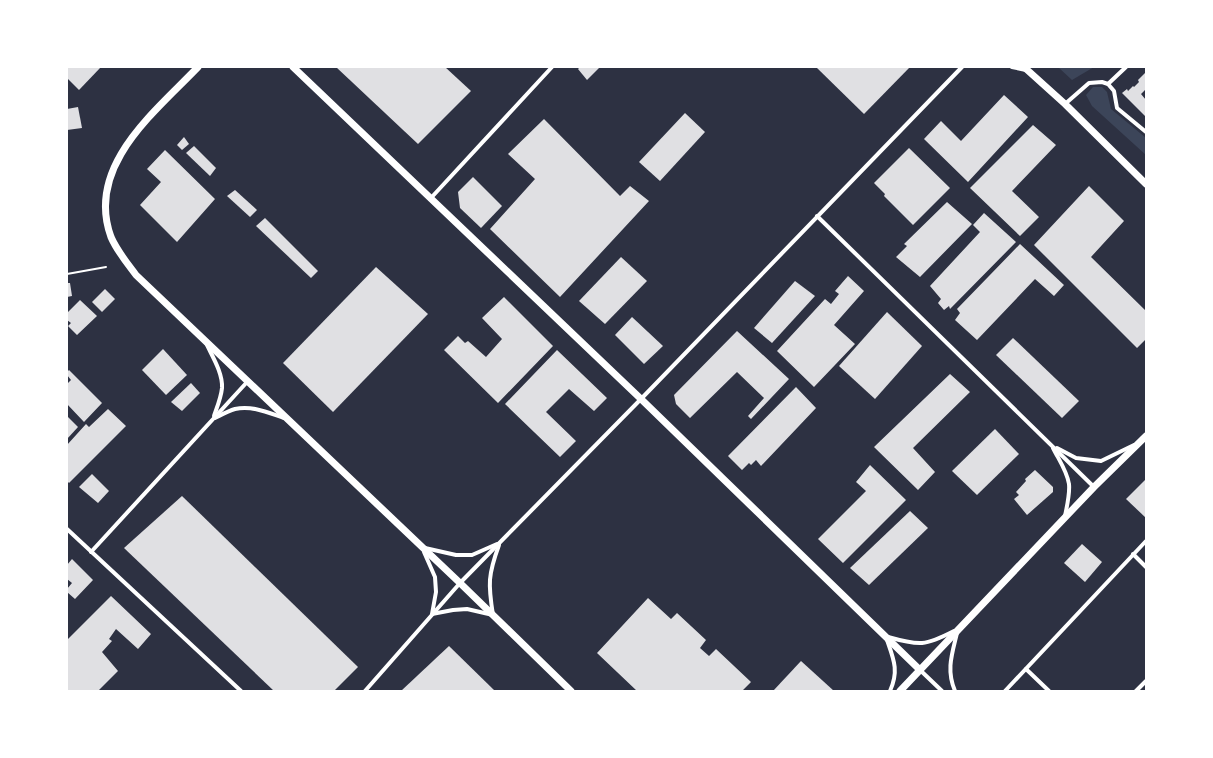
<svg xmlns="http://www.w3.org/2000/svg" width="1213" height="758" font-family="'PT Sans Narrow',sans-serif">
  <rect width="100%" height="100%" fill="#2d3142"/>
  <g fill="#3c4559">
    <path d="M 1058,67 L 1094,67 L 1072,80 Z"/>
    <path d="M 1093,87 L 1102,87 L 1107,92 L 1111,109 L 1146,138 L 1146,155 L 1092,106 L 1086,95 Z"/>
  </g>
  <g fill="#e0e0e3">
    <path d="M 67,67 L 101,67 L 79,90 L 67,78 Z"/>
    <path d="M 336,67 L 445,67 L 471,91 L 418,144 Z"/>
    <path d="M 580,67 L 600,67 L 587,80 L 578,69 Z"/>
    <path d="M 816,67 L 910,67 L 864,114 Z"/>
    <path d="M 1146,72 L 1146,89 L 1141,94 L 1146,100 L 1146,117 L 1122,93 L 1127,89 L 1128,91 L 1133,86 L 1134,87 L 1139,82 L 1138,80 Z"/>
    <path d="M 1004,95 L 1028,117 L 968,182 L 924,139 L 941,121 L 961,141 Z"/>
    <path d="M 78,107 L 82,128 L 67,130 L 67,109 Z"/>
    <path d="M 685,113 L 705,132 L 660,181 L 639,162 Z"/>
    <path d="M 544,119 L 620,196 L 630,186 L 649,201 L 560,297 L 490,229 L 535,179 L 508,154 Z"/>
    <path d="M 1033,125 L 1056,145 L 1012,191 L 1039,217 L 1020,236 L 970,188 Z"/>
    <path d="M 184,137 L 189,144 L 182,150 L 177,145 Z"/>
    <path d="M 194,146 L 216,168 L 210,176 L 186,153 Z"/>
    <path d="M 909,148 L 950,188 L 913,225 L 884,196 L 885,194 L 874,183 Z"/>
    <path d="M 165,150 L 215,199 L 177,242 L 140,205 L 161,182 L 147,169 Z"/>
    <path d="M 473,177 L 502,206 L 481,228 L 460,208 L 458,192 Z"/>
    <path d="M 1089,186 L 1124,221 L 1091,257 L 1146,311 L 1146,339 L 1137,348 L 1034,245 Z"/>
    <path d="M 235,190 L 257,210 L 250,217 L 227,196 Z"/>
    <path d="M 947,202 L 972,224 L 920,277 L 896,257 L 907,246 L 904,244 Z"/>
    <path d="M 984,213 L 1016,242 L 950,309 L 949,306 L 944,310 L 938,303 L 941,299 L 930,286 L 980,232 L 973,225 Z"/>
    <path d="M 265,218 L 318,271 L 311,278 L 256,226 Z"/>
    <path d="M 1020,244 L 1064,285 L 1054,296 L 1035,279 L 977,340 L 955,320 L 960,313 L 957,309 Z"/>
    <path d="M 621,257 L 647,281 L 605,324 L 579,301 Z"/>
    <path d="M 376,267 L 428,314 L 333,412 L 283,363 Z"/>
    <path d="M 848,276 L 864,291 L 834,325 L 855,344 L 814,387 L 777,351 L 825,299 L 831,304 L 839,294 L 835,291 Z"/>
    <path d="M 795,281 L 815,296 L 772,343 L 754,328 Z"/>
    <path d="M 67,283 L 70,283 L 72,296 L 67,297 Z"/>
    <path d="M 105,289 L 115,299 L 102,312 L 92,302 Z"/>
    <path d="M 504,297 L 553,346 L 498,403 L 444,350 L 458,336 L 465,343 L 468,341 L 486,357 L 502,339 L 482,318 Z"/>
    <path d="M 80,300 L 97,316 L 77,335 L 68,326 L 71,323 L 67,320 L 67,313 Z"/>
    <path d="M 887,312 L 922,346 L 875,399 L 839,366 Z"/>
    <path d="M 632,317 L 663,346 L 644,364 L 615,335 Z"/>
    <path d="M 737,331 L 789,379 L 751,419 L 748,416 L 764,398 L 737,372 L 690,418 L 676,404 L 674,395 Z"/>
    <path d="M 1013,338 L 1079,401 L 1062,418 L 996,355 Z"/>
    <path d="M 163,349 L 187,375 L 166,395 L 142,370 Z"/>
    <path d="M 557,350 L 607,398 L 594,411 L 569,389 L 546,412 L 576,441 L 560,457 L 505,404 Z"/>
    <path d="M 69,370 L 102,403 L 84,422 L 67,404 L 67,384 L 71,380 L 67,375 L 67,372 Z"/>
    <path d="M 950,374 L 970,392 L 913,448 L 935,472 L 918,490 L 874,447 Z"/>
    <path d="M 191,383 L 200,393 L 182,411 L 171,402 Z"/>
    <path d="M 796,387 L 816,408 L 761,466 L 756,460 L 751,465 L 749,463 L 742,470 L 728,456 Z"/>
    <path d="M 108,409 L 126,426 L 69,483 L 67,481 L 67,445 L 86,424 L 89,427 Z"/>
    <path d="M 67,416 L 78,427 L 67,439 Z"/>
    <path d="M 995,429 L 1019,454 L 977,495 L 952,471 Z"/>
    <path d="M 870,465 L 906,500 L 843,563 L 818,539 L 866,491 L 856,482 Z"/>
    <path d="M 1035,470 L 1053,487 L 1053,492 L 1027,515 L 1014,499 L 1019,495 L 1016,492 L 1026,481 L 1025,479 Z"/>
    <path d="M 92,474 L 109,491 L 98,503 L 79,487 Z"/>
    <path d="M 1145,480 L 1146,482 L 1146,518 L 1126,499 Z"/>
    <path d="M 182,496 L 358,667 L 334,691 L 274,691 L 124,548 Z"/>
    <path d="M 910,511 L 928,528 L 869,585 L 850,568 Z"/>
    <path d="M 1082,544 L 1102,562 L 1085,582 L 1064,563 Z"/>
    <path d="M 72,559 L 93,580 L 75,599 L 67,592 L 67,589 L 72,583 L 67,579 L 67,565 Z"/>
    <path d="M 111,596 L 151,634 L 138,649 L 116,629 L 109,639 L 112,641 L 102,652 L 118,671 L 98,691 L 67,691 L 67,640 Z"/>
    <path d="M 648,598 L 671,619 L 677,613 L 706,640 L 700,648 L 709,656 L 716,649 L 751,682 L 742,691 L 637,691 L 597,653 Z"/>
    <path d="M 449,646 L 495,691 L 401,691 Z"/>
    <path d="M 801,661 L 834,691 L 773,691 Z"/>
  </g>
  <g fill="none" stroke-linecap="round" stroke-linejoin="round">
    <path stroke="#fff" stroke-width="2" d="M 67,274 L 106,267"/>
    <g stroke="#fff" stroke-width="4">
      <path d="M 1012,67 L 1026,70"/>
      <path d="M 1108,84 L 1126,67"/>
      <path d="M 1065,104 L 1089,83 L 1102,82 L 1108,84 L 1114,91 L 1117,108 L 1146,132"/>
      <path d="M 430,199 L 552,67"/>
      <path d="M 817,216 L 1094,487"/>
      <path d="M 206,343 C 212,356 223,373 222,388 C 221,398 217,407 214,416"/>
      <path d="M 215,418 C 221,415 228,411 235,409 C 252,405 269,413 284,418"/>
      <path d="M 1053,448 C 1059,460 1067,471 1069,484 C 1070,494 1067,506 1065,516"/>
      <path d="M 1057,448 L 1076,458 L 1101,461 L 1134,445"/>
      <path d="M 67,529 L 241,691"/>
      <path d="M 425,548 L 456,555 L 472,555 L 497,544"/>
      <path d="M 91,552 L 248,381"/>
      <path d="M 424,552 L 435,577 L 436,592 L 432,614 L 453,610 L 467,609 L 493,615 C 488,584 488,575 499,545"/>
      <path d="M 1133,554 L 1146,567"/>
      <path d="M 888,637 C 920,646 925,646 954,631"/>
      <path d="M 887,640 C 894,660 899,671 890,691"/>
      <path d="M 1026,669 L 1049,691"/>
      <path d="M 920,670 L 942,691"/>
      <path d="M 365,691 L 460,583 L 641,399 L 962,67"/>
      <path d="M 955,691 C 946,670 952,654 957,633"/>
      <path d="M 1005,691 L 1146,541"/>
      <path d="M 1136,691 L 1146,681"/>
    </g>
    <g stroke="#fff" stroke-width="7">
      <path d="M 198,67 C 155,112 85,166 111,237 C 117,251 127,263 136,275 L 460,583 L 571,691"/>
      <path d="M 293,67 L 641,399 L 920,670"/>
      <path d="M 1024,67 L 1065,104 L 1146,184"/>
      <path d="M 900,691 L 1094,487 L 1146,436"/>
    </g>
  </g>
  <rect width="1213" height="758" fill="none" stroke="#ffffff" stroke-width="136"/>
</svg>
